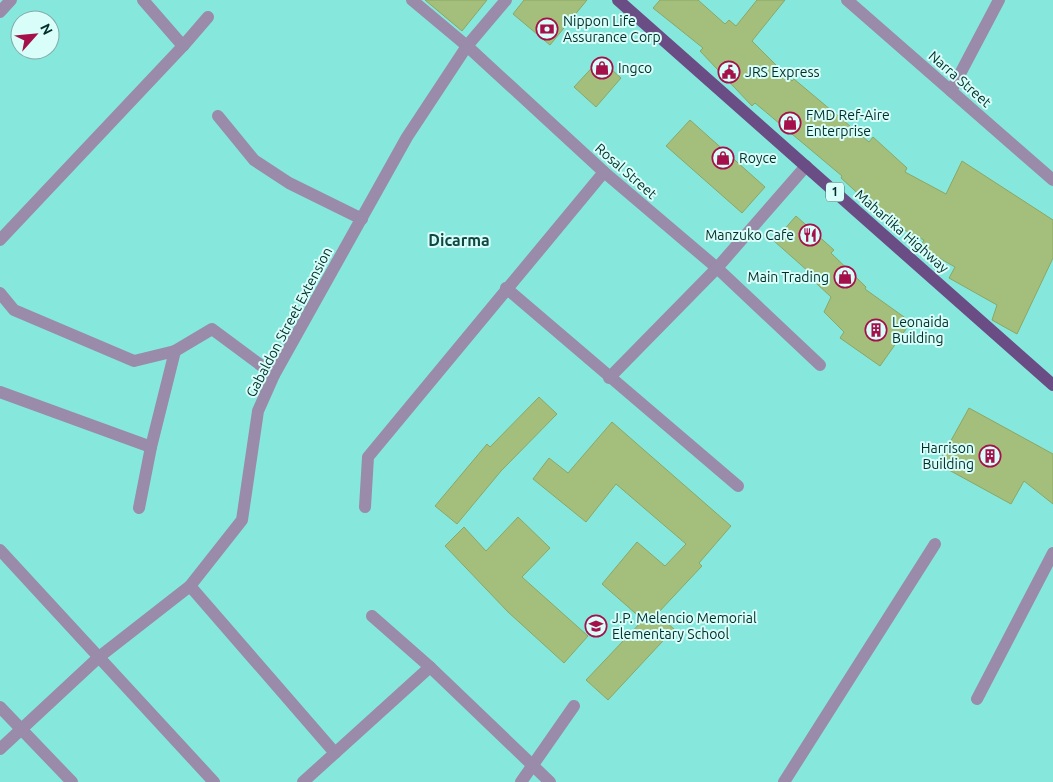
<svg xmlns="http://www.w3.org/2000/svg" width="1053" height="782" font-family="Ubuntu,sans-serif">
  <rect width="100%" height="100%" fill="#86e8dd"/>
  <g fill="#a4bf7c" stroke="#8ca664">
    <path d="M 425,0 L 487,0 L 462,31 Z"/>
    <path d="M 524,0 L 587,0 L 550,45 L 513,14 Z"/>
    <path d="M 660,0 L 698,0 L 725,24 L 729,20 L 736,26 L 757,0 L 785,0 L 752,41 L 792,81 L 794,79 L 869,142 L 873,137 L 907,168 L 905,172 L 946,194 L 962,161 L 1053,220 L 1053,258 L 1017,334 L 992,320 L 997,305 L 949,278 L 955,267 L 920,247 L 924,240 L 889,222 L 841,178 L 842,176 L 755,103 L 752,106 L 700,51 L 703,48 L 653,8 Z"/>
    <path d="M 600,59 L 621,78 L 596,107 L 574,87 Z"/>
    <path d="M 690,120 L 765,187 L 742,213 L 666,146 Z"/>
    <path d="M 796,216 L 834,250 L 831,253 L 866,287 L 865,289 L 911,322 L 880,366 L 840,338 L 844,332 L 824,312 L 831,297 L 816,283 L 818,280 L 774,241 Z"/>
    <path d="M 539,397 L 557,414 L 501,471 L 457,524 L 435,506 L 487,444 L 490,447 Z"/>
    <path d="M 969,408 L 1053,454 L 1053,504 L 1024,481 L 1011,504 L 938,464 Z"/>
    <path d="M 612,422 L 731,526 L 699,563 L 702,566 L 657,614 L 674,629 L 608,700 L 586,680 L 643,620 L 602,584 L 637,542 L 665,566 L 686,544 L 616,484 L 586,522 L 533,479 L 549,458 L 568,473 Z"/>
    <path d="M 518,517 L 550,548 L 522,577 L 588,636 L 564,663 L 508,612 L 445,546 L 464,527 L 486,551 Z"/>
  </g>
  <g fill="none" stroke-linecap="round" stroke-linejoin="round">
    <g stroke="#9a8baa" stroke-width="12">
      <path d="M 143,0 L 183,46"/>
      <path d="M 412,0 L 467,46 L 604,172 L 717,268 L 820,365"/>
      <path d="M 847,0 L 1053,180"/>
      <path d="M 0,12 L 11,0"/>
      <path d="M 951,91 L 999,0"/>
      <path d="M 218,116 L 254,160 L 289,183 L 362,219"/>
      <path d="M 0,240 L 183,46 L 208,17"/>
      <path d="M 506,288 L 738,486"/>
      <path d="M 0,293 L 14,310 L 134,361 L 175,351 L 212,329 L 274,375"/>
      <path d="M 609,378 L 717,268 L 806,166"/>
      <path d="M 0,392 L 151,447"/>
      <path d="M 365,507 L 368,457 L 604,172"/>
      <path d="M 139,508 L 151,447 L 175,351"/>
      <path d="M 0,550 L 214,782"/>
      <path d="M 190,586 L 335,753"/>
      <path d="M 372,616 L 430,667"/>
      <path d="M 977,699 L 1053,553"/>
      <path d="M 0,707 L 72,782"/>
      <path d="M 0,749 L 99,657 L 190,586 L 242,520 L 258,411 L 274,375 L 407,137 L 467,46 L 506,0"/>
      <path d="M 303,782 L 430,667 L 550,782"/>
      <path d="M 521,782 L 574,706"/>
      <path d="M 784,782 L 935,544"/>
    </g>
    <path stroke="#6a4d85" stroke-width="12" d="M 618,0 L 1053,385"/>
  </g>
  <defs>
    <g id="bank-ring" transform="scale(1.125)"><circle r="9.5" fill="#d9fdf8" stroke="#a5104a" stroke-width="1.5"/><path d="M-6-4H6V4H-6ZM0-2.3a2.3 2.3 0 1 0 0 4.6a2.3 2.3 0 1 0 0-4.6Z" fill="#a5104a"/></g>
    <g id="shop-ring" transform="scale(1.125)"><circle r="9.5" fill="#d9fdf8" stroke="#a5104a" stroke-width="1.5"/><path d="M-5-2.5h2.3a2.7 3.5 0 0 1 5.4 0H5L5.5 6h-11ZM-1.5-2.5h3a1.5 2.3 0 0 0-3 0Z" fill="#a5104a"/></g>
    <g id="civic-ring" transform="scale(1.125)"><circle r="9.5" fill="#d9fdf8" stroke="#a5104a" stroke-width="1.5"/><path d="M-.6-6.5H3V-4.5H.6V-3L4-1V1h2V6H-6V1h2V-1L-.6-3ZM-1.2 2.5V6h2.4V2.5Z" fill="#a5104a"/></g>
    <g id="restaurant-ring" transform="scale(1.125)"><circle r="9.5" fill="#d9fdf8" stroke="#a5104a" stroke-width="1.5"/><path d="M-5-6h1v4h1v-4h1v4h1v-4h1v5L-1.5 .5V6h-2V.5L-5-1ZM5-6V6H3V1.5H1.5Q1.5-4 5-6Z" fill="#a5104a"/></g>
    <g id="building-ring" transform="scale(1.125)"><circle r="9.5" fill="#d9fdf8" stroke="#a5104a" stroke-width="1.5"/><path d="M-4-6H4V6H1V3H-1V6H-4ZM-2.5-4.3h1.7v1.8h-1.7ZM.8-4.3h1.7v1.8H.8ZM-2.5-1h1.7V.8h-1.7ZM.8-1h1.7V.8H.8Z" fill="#a5104a"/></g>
    <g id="school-ring" transform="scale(1.125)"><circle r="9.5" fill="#d9fdf8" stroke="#a5104a" stroke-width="1.5"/><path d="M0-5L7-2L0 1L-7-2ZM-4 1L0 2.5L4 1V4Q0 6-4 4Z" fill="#a5104a"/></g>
  </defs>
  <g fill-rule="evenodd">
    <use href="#bank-ring" x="547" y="29"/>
    <use href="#shop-ring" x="602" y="68"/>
    <use href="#civic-ring" x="729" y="72"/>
    <use href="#shop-ring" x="790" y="123"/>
    <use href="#shop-ring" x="723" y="158"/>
    <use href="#restaurant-ring" x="810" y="235"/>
    <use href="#shop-ring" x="845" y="277"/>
    <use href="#building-ring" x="876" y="330"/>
    <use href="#building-ring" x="990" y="456"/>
    <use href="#school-ring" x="596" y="626"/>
  </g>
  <g text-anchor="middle" stroke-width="4" stroke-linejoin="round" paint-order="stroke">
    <rect fill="#d9fdf8" stroke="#416c68" stroke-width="1" x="826" y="182.5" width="18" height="19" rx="4"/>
    <g font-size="12" font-weight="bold" fill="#002e2a">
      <text x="835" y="196">1</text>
    </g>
    <g font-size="14" fill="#002e2a" stroke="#d9fdf8" text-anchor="start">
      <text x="563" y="26">Nippon Life<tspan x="563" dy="16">Assurance Corp</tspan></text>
      <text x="618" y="73">Ingco</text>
      <text x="745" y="77">JRS Express</text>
      <text x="806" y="120">FMD Ref-Aire<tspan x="806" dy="16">Enterprise</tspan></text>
      <text x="739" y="163">Royce</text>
      <text x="794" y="240" text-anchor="end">Manzuko Cafe</text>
      <text x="829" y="282" text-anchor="end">Main Trading</text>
      <text x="892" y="327">Leonaida<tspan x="892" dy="16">Building</tspan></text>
      <text x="974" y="453" text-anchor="end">Harrison<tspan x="974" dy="16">Building</tspan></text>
      <text x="612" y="623">J.P. Melencio Memorial<tspan x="612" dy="16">Elementary School</tspan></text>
    </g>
    <g font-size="14" fill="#002e2a" stroke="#d9fdf8">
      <text transform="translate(960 79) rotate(41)" y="5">Narra Street</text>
      <text transform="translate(626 171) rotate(41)" y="5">Rosal Street</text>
      <text transform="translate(902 231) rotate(41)" y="5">Maharlika Highway</text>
      <text transform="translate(289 322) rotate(-62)" y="5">Gabaldon Street Extension</text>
    </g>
    <g font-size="16" font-weight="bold" fill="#0f4843" stroke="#d9fdf8">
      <text x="459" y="246">Dicarma</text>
    </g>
  </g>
  <g transform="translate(35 35) rotate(63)"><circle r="24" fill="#d9fdf8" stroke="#82aaa6"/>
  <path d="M0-4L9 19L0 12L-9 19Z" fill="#a5104a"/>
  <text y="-8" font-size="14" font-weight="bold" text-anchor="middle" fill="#002e2a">N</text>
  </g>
</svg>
